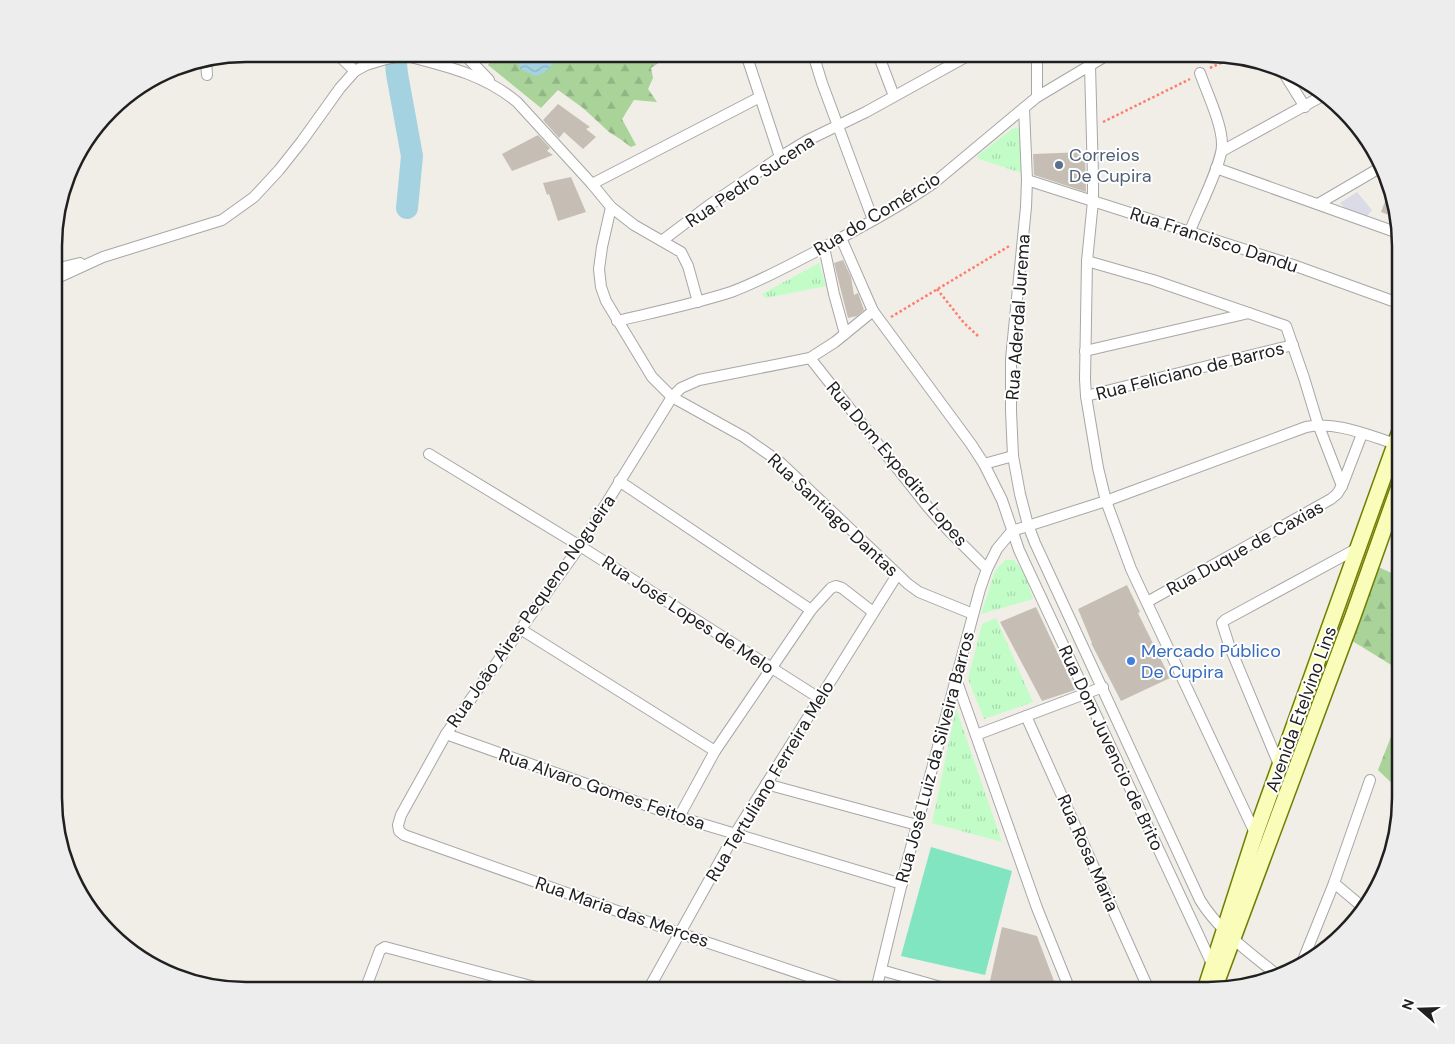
<svg xmlns="http://www.w3.org/2000/svg" width="1455" height="1044" font-family="'DM Sans',sans-serif">
  <defs>
    <pattern id="forest-firs" width="22" height="20" patternUnits="userSpaceOnUse" patternTransform="scale(1.25)"><rect width="22" height="20" fill="#a9d399"/><path d="M5 1l3.5 6h-7zM16 11l3.5 6h-7z" fill="#91b584"/></pattern>
    <pattern id="park-tufts" width="24" height="20" patternUnits="userSpaceOnUse" patternTransform="scale(1.25)"><rect width="24" height="20" fill="#c2fdc8"/><path d="M3 7l-1-3M5 7V3M7 7l1-3M15 17l-1-3M17 17v-4M19 17l1-3" fill="none" stroke="#a6d9ac"/></pattern>
    <pattern id="water-waves" width="16" height="10" patternUnits="userSpaceOnUse" patternTransform="scale(1.25)"><rect width="16" height="10" fill="#a5d2e1"/><path d="M0 5q4-4 8 0t8 0" fill="none" stroke="#8eb4c1"/></pattern>
  </defs>
  <rect width="100%" height="100%" fill="#f1eee7"/>
  <g fill="url(#forest-firs)">
    <path d="M 496,54 L 672,54 L 651,68 L 653,78 L 648,89 L 657,102 L 634,100 L 622,119 L 636,145 L 631,147 L 620,139 L 609,132 L 583,108 L 558,90 L 541,108 L 488,65 Z"/>
    <path d="M 1369,563 L 1401,577 L 1401,671 L 1346,637 Z"/>
    <path d="M 1401,711 L 1401,792 L 1378,770 Z"/>
  </g>
  <g fill="url(#park-tufts)">
    <path d="M 1017,127 L 1020,131 L 1022,173 L 979,159 L 977,156 L 1012,129 Z"/>
    <path d="M 819,263 L 826,286 L 766,298 L 762,294 Z"/>
    <path d="M 1005,560 L 1014,560 L 1024,572 L 1033,599 L 981,614 L 995,571 Z"/>
    <path d="M 996,618 L 1033,702 L 984,719 L 968,679 L 982,624 Z"/>
    <path d="M 956,708 L 1002,842 L 932,823 Z"/>
  </g>
  <path fill="#80e5c0" d="M 931,847 L 1012,871 L 985,975 L 901,956 Z"/>
  <path fill="#dbdbe7" d="M 1357,192 L 1372,210 L 1367,216 L 1348,211 L 1340,203 Z"/>
  <path fill="url(#water-waves)" d="M 517,54 L 563,54 L 545,72 L 536,76 L 520,69 Z"/>
  <g fill="none" stroke-linecap="round" stroke-linejoin="round">
    <path stroke="#a5d2e1" stroke-width="22" d="M 395,54 L 397,74 L 412,156 L 407,208"/>
  </g>
  <g fill="#c6beb5">
    <path d="M 558,104 L 590,127 L 586,129 L 596,137 L 583,149 L 564,132 L 559,138 L 543,120 Z"/>
    <path d="M 538,135 L 550,148 L 547,151 L 553,155 L 512,171 L 502,154 Z"/>
    <path d="M 1085,152 L 1086,192 L 1034,175 L 1033,154 Z"/>
    <path d="M 571,177 L 586,212 L 558,221 L 549,194 L 547,195 L 543,183 Z"/>
    <path d="M 1389,191 L 1392,202 L 1397,218 L 1381,212 Z"/>
    <path d="M 843,260 L 851,277 L 854,295 L 858,293 L 864,310 L 857,316 L 848,318 L 834,263 Z"/>
    <path d="M 1127,585 L 1140,612 L 1138,613 L 1170,678 L 1121,701 L 1091,643 L 1092,643 L 1078,609 Z"/>
    <path d="M 1036,607 L 1075,690 L 1042,701 L 1000,622 Z"/>
    <path d="M 1002,927 L 1037,936 L 1054,981 L 1033,990 L 988,990 Z"/>
  </g>
  <g fill="none" stroke-linecap="round" stroke-linejoin="round">
    <g stroke="#a7a7a7" stroke-width="12">
      <g id="minor">
        <path d="M 337,54 L 355,71"/>
        <path d="M 464,54 L 489,80"/>
        <path d="M 746,54 L 780,157"/>
        <path d="M 813,54 L 822,83 L 873,220"/>
        <path d="M 878,54 L 894,96"/>
        <path d="M 1037,54 L 1037,97"/>
        <path d="M 206,62 L 207,75"/>
        <path d="M 1090,66 L 1093,177 L 1093,201 L 1087,261 L 1085,379 L 1086,396 L 1098,468 L 1106,501 L 1131,569 L 1256,835"/>
        <path d="M 1282,70 L 1305,107"/>
        <path d="M 1024,108 L 1027,180 L 1026,207 L 1011,359 L 1011,411 L 1013,456 L 1020,494 L 1028,525 L 1035,543 L 1200,900 C 1219,931 1249,952 1276,974"/>
        <path d="M 1222,151 L 1326,94"/>
        <path d="M 1216,168 L 1401,234"/>
        <path d="M 1027,180 L 1293,265 L 1401,304"/>
        <path d="M 592,184 L 760,97"/>
        <path d="M 1318,204 L 1383,166"/>
        <path d="M 611,207 L 602,247 L 599,269 L 601,287 L 606,301 L 652,377 L 672,397 L 744,437 L 781,463 L 908,584 L 919,592 L 973,614"/>
        <path d="M 1190,231 C 1197,212 1223,162 1222,144 C 1222,124 1207,93 1200,73"/>
        <path d="M 841,238 L 873,311 L 971,444 L 984,464 L 1002,500 L 1019,550 L 1212,964"/>
        <path d="M 663,240 L 708,206 L 780,157 L 808,140 L 866,112 L 971,54"/>
        <path d="M 824,247 L 834,294 L 845,334"/>
        <path d="M 1087,261 L 1153,280 L 1286,326 L 1304,378 L 1318,424 L 1342,486"/>
        <path d="M 55,269 L 80,263"/>
        <path d="M 55,279 L 103,257 L 222,220 L 254,197 L 279,170 L 302,141 L 340,88 L 355,71 L 366,65 L 386,59 L 401,56 L 411,57 C 450,67 486,76 517,102 L 592,184 L 611,207 L 634,225 L 681,252 L 688,266 L 698,302"/>
        <path d="M 617,321 C 655,312 694,304 731,292 C 761,281 789,265 817,251 C 857,229 898,208 935,182 L 1037,97 L 1109,54"/>
        <path d="M 1085,351 L 1249,313"/>
        <path d="M 810,358 L 927,506 L 949,531 L 987,569"/>
        <path d="M 1086,396 L 1293,345"/>
        <path d="M 429,454 L 580,546 L 819,698"/>
        <path d="M 984,464 L 1013,456"/>
        <path d="M 619,481 L 811,610"/>
        <path d="M 1147,602 L 1331,499 L 1337,494 L 1342,486 L 1362,434"/>
        <path d="M 522,630 L 715,751"/>
        <path d="M 956,679 L 1037,908 L 1070,990"/>
        <path d="M 1026,716 L 1149,990"/>
        <path d="M 446,734 L 679,817 L 902,884"/>
        <path d="M 976,735 L 1103,687"/>
        <path d="M 1280,767 L 1229,645 L 1222,623 L 1225,620 L 1358,548"/>
        <path d="M 766,784 L 917,825"/>
        <path d="M 679,817 L 715,751 L 811,610 L 831,588 L 836,586 L 842,588 L 873,612"/>
        <path d="M 1334,883 L 1365,909"/>
        <path d="M 1301,965 L 1334,883 L 1370,780"/>
        <path d="M 881,970 L 951,990"/>
        <path d="M 365,990 L 380,950 L 385,947 L 546,990"/>
        <path d="M 648,990 L 735,834 L 897,575"/>
        <path d="M 849,990 L 679,933 L 404,835 L 399,831 L 398,825 L 401,815 L 446,734 L 580,546 L 672,397 L 681,388 L 699,380 L 810,358 L 835,342 L 873,311"/>
        <path d="M 876,990 L 905,870 L 980,589 L 987,569 L 997,549 L 1012,531 L 1106,501 L 1306,427 C 1336,421 1367,435 1396,444"/>
      </g>
    </g>
    <g stroke="#6f7f00" stroke-width="18">
      <g id="secondary">
        <path d="M 1214,989 L 1353,616 L 1401,481"/>
        <path d="M 1205,990 L 1255,835 L 1401,428"/>
      </g>
    </g>
    <g stroke="#ff7c6a" stroke-width="2.5" stroke-dasharray="2.5 2.5" stroke-linecap="butt">
      <path d="M 1210,68 L 1234,57"/>
      <path d="M 1103,122 L 1190,79"/>
      <path d="M 937,289 L 964,323 L 978,336"/>
      <path d="M 891,317 L 1011,245"/>
    </g>
    <use href="#minor" stroke="#fff" stroke-width="10"/>
    <use href="#secondary" stroke="#f9fdb9" stroke-width="15"/>
  </g>
  <circle fill="#5c6f8a" stroke="#fff" stroke-width="2" cx="1059" cy="165" r="5"/>
  <circle fill="#3f7fe0" stroke="#fff" stroke-width="2" cx="1131" cy="661" r="5"/>
  <g text-anchor="middle" stroke-width="4" stroke-linejoin="round" paint-order="stroke">
    <g font-size="18" fill="#4e5e75" stroke="#fff" text-anchor="start">
      <text x="1069" y="161">Correios<tspan x="1069" dy="21">De Cupira</tspan></text>
    </g>
    <g font-size="18" fill="#202020" stroke="#fff">
      <text transform="translate(750 181) rotate(-34)" y="6">Rua Pedro Sucena</text>
      <text transform="translate(877 214) rotate(-31)" y="6">Rua do Comércio</text>
      <text transform="translate(1214 240) rotate(18)" y="6">Rua Francisco Dandu</text>
      <text transform="translate(1018 317) rotate(-86)" y="6">Rua Aderdal Jurema</text>
      <text transform="translate(1190 371) rotate(-14)" y="6">Rua Feliciano de Barros</text>
      <text transform="translate(897 464) rotate(50)" y="6">Rua Dom Expedito Lopes</text>
      <text transform="translate(833 515) rotate(43)" y="6">Rua Santiago Dantas</text>
      <text transform="translate(1245 548) rotate(-29)" y="6">Rua Duque de Caxias</text>
      <text transform="translate(531 611) rotate(-55)" y="6">Rua João Aires Pequeno Nogueira</text>
      <text transform="translate(688 615) rotate(33)" y="6">Rua José Lopes de Melo</text>
      <text transform="translate(1301 709) rotate(-70)" y="6">Avenida Etelvino Lins</text>
      <text transform="translate(1111 748) rotate(65)" y="6">Rua Dom Juvencio de Brito</text>
      <text transform="translate(935 757) rotate(-75)" y="6">Rua José Luiz da Silveira Barros</text>
      <text transform="translate(770 781) rotate(-59)" y="6">Rua Tertuliano Ferreira Melo</text>
      <text transform="translate(602 789) rotate(19)" y="6">Rua Alvaro Gomes Feitosa</text>
      <text transform="translate(1088 853) rotate(66)" y="6">Rua Rosa Maria</text>
      <text transform="translate(622 912) rotate(19)" y="6">Rua Maria das Merces</text>
    </g>
    <g font-size="18" fill="#366cbe" stroke="#fff" text-anchor="start">
      <text x="1141" y="657">Mercado Público<tspan x="1141" dy="21">De Cupira</tspan></text>
    </g>
  </g>
  <path d="M0 0H1455V1044H0ZM246 62H1208A184 184 0 0 1 1392 246V798A184 184 0 0 1 1208 982H246A184 184 0 0 1 62 798V246A184 184 0 0 1 246 62Z" fill="#ededed" fill-rule="evenodd"/>
  <path fill="none" stroke="#202020" stroke-width="2.5" d="M246 62H1208A184 184 0 0 1 1392 246V798A184 184 0 0 1 1208 982H246A184 184 0 0 1 62 798V246A184 184 0 0 1 246 62Z"/>
  <g transform="translate(1420 1009) rotate(290)" stroke="#ffffff" stroke-width="4" paint-order="stroke">
  <path d="M0-4L9 19L0 12L-9 19Z" fill="#202020"/>
  <text y="-8" font-size="14" font-weight="bold" text-anchor="middle" fill="#202020">N</text>
  </g>
</svg>
